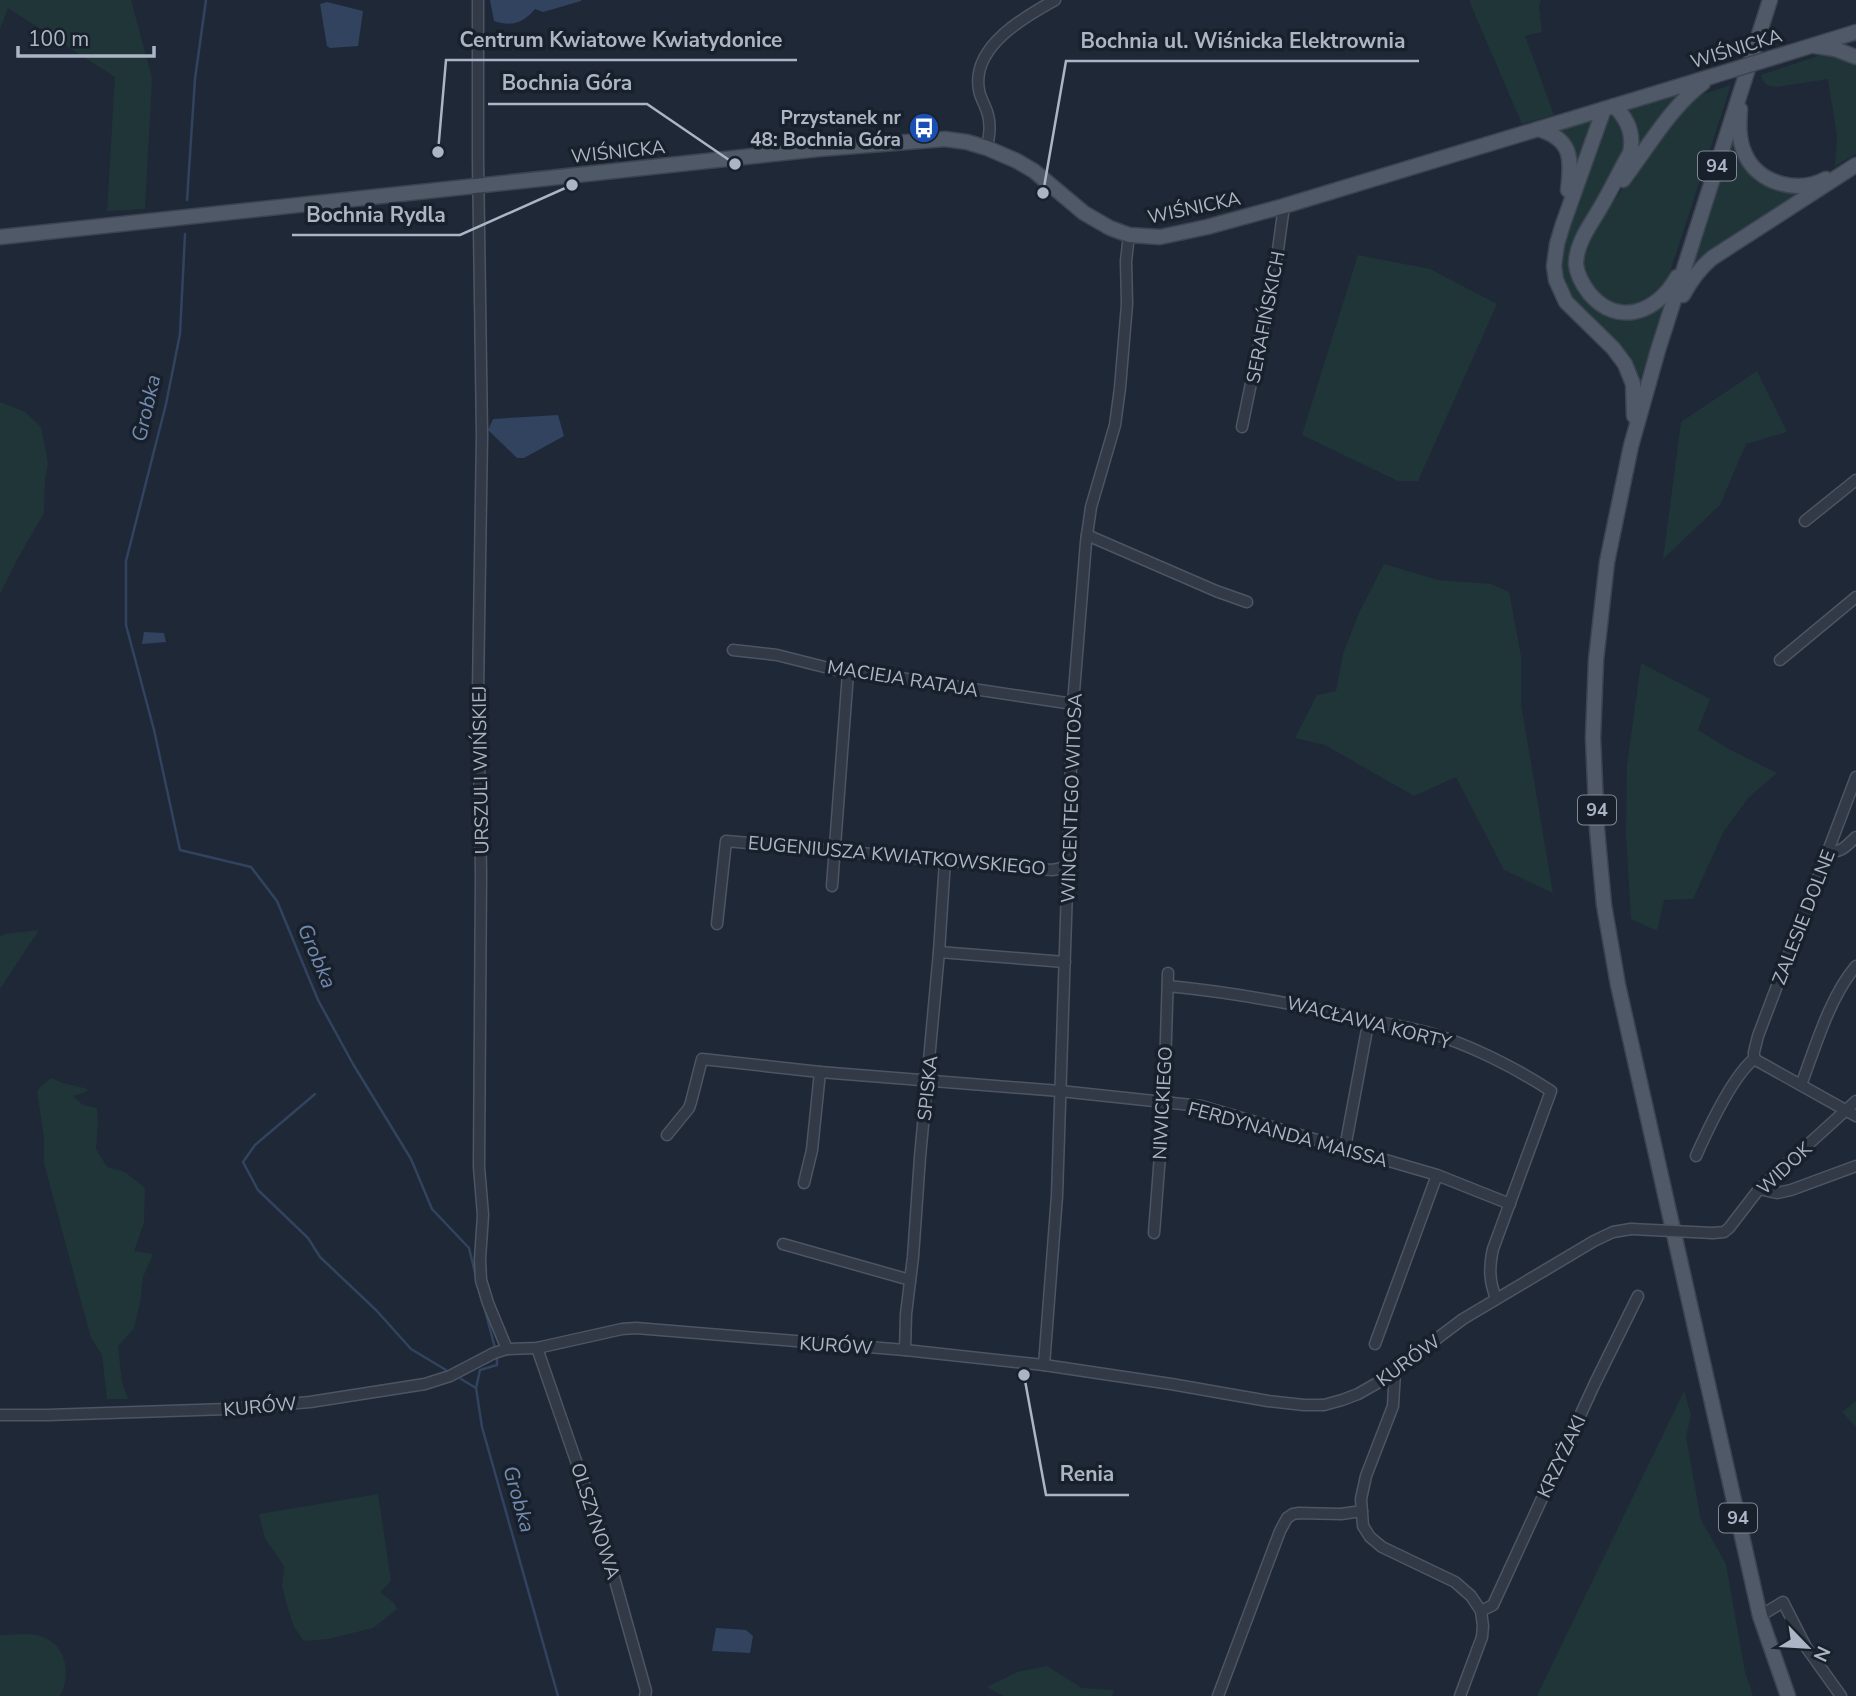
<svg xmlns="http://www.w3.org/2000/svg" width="1856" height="1696" font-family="'Nunito Sans',sans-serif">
  <rect width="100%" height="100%" fill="#1f2837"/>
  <g fill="#203538">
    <path d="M 0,0 L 131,0 L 152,78 L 145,209 L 107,211 L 115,77 L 8,8 L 0,29 Z"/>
    <path d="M 1470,0 L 1541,0 L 1539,7 L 1542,32 L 1525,36 L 1554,115 L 1522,124 L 1470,3 Z"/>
    <path d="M 1824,54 L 1846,59 L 1856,64 L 1856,154 L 1835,166 L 1837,136 L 1828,79 L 1776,87 C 1767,86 1763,84 1761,75 Z"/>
    <path d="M 1731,85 L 1665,287 L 1654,297 L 1628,307 L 1608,303 L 1585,283 L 1581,254 L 1594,228 L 1661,137 L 1695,97 Z"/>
    <path d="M 1684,90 L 1633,156 L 1636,130 L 1626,109 Z"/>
    <path d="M 1607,114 C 1621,120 1625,132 1625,146 L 1571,274 C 1576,292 1588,301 1602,312 L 1664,305 L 1638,387 L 1572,304 L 1561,280 L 1561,249 Z"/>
    <path d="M 1590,119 L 1593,124 L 1575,171 L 1553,130 Z"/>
    <path d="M 1734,140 L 1739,155 L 1799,190 L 1800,194 L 1697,265 L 1694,263 Z"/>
    <path d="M 1358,255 L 1430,269 L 1497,304 L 1418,481 L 1398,481 L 1302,435 Z"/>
    <path d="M 1757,371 L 1787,432 L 1746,444 L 1720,505 L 1663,559 L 1681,422 Z"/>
    <path d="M 0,402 L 25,412 L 41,427 L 48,463 L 45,479 L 44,513 L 18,558 L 0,594 Z"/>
    <path d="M 1384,564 L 1438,580 L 1491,584 L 1509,592 L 1521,656 L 1521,704 L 1553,893 L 1504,870 L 1456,777 L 1414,796 L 1325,745 L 1295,738 L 1317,695 L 1336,691 L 1343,654 L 1359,613 Z"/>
    <path d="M 1641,663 L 1710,699 L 1698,730 L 1729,749 L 1777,773 L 1748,798 L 1724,831 L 1693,899 L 1664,900 L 1657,931 L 1631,919 L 1626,835 L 1627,765 Z"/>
    <path d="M 39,930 L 0,989 L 0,937 L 5,934 Z"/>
    <path d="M 51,1078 L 63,1083 L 88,1089 L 84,1093 L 73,1096 L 83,1105 L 97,1108 L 98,1123 L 96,1149 L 107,1167 L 125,1172 L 145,1188 L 144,1223 L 134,1251 L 153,1254 L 143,1277 L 140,1303 L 134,1328 L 118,1346 L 122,1383 L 128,1399 L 107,1399 L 102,1355 L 91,1338 L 44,1163 L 44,1137 L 37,1092 L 41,1086 Z"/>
    <path d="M 1684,1391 L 1691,1415 L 1686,1437 L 1701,1520 L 1726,1564 L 1745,1672 L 1753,1696 L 1537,1696 Z"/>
    <path d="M 1856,1401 L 1856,1427 L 1842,1412 Z"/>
    <path d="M 378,1494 L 391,1581 L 380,1592 L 394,1603 L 397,1609 L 373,1628 L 328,1639 L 304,1641 L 294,1627 L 288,1609 L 282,1586 L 284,1566 L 265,1538 L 259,1514 Z"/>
    <path d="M 0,1635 C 13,1635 28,1633 40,1636 C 66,1643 72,1674 60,1696 L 0,1696 Z"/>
    <path d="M 1047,1666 L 1082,1688 L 1114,1690 L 1112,1696 L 1004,1696 L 987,1687 L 1017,1672 Z"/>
  </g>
  <g fill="#31435f">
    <path d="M 490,0 L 581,0 L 581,1 L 543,12 L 535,9 C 523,23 512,27 494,21 Z"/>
    <path d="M 327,2 L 363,11 L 358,46 L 330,48 L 327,46 L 320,4 Z"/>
    <path d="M 558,415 L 564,436 L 524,458 L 517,458 L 488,430 L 493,419 Z"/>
    <path d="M 144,632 L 164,633 L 166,642 L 142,644 Z"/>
    <path d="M 716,1628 L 746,1630 L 753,1636 L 750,1653 L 712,1651 Z"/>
  </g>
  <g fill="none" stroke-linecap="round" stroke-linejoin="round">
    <g stroke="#31435f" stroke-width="2.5">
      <path d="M 187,200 L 195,79 L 206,0"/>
      <path d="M 185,234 L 180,334 L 166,404 L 126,561 L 126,625 L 154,730 L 180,850 L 251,867 L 277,901 L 318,1000 L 353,1064 L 411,1159 L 432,1209 L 469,1248 L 476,1277"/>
      <path d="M 315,1094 L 255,1145 L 243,1162 L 258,1190 L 308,1238 L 320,1257 L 376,1310 L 411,1349 L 446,1370"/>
      <path d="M 485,1310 L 495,1348"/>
      <path d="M 497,1354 L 497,1365 L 480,1370 L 476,1388 L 482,1427 L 558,1696"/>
      <path d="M 461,1379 L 476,1388"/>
    </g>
    <g stroke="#4d5563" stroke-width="13">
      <g id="minor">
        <path d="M 478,0 L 478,160 L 482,435 L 478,691 L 481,874 L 479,1167 L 483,1215 L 480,1259 L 481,1280 L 488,1303 L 507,1349"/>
        <path d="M 987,148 C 989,137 991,126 988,115 C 986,106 980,98 979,90 C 971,47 1024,17 1055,0"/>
        <path d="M 1242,427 L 1277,257 L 1284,206"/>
        <path d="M 1805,521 L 1856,480"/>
        <path d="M 1087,535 L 1216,591 L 1247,602"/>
        <path d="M 733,650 L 777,655 L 852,674 L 874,674 L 1073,704"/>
        <path d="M 1780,660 L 1856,597"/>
        <path d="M 1829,851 C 1841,854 1848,844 1856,837"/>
        <path d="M 832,886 L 848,673"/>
        <path d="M 717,924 L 726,841 L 1052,870 L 1068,867"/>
        <path d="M 939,952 L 1065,962"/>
        <path d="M 1168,986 C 1230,992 1291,1003 1352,1017 C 1377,1022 1402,1026 1426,1032 C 1467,1043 1516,1068 1551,1091 L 1493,1249 C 1489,1267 1489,1281 1496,1298"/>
        <path d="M 1754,1059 L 1754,1052 L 1758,1036 L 1856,777"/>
        <path d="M 1754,1059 L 1856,1116"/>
        <path d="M 1801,1085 C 1815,1048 1830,996 1856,966"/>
        <path d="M 667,1135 L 689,1108 L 691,1102 L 702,1059 L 820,1072 L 1060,1091 L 1201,1106 L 1437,1175 L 1510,1204"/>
        <path d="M 1345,1148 L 1368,1024 L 1374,1021"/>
        <path d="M 1696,1156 C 1708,1129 1733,1076 1754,1059"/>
        <path d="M 804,1183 L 812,1150 L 820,1072"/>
        <path d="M 1759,1189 L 1777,1193 L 1791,1190 L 1856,1166"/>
        <path d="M 1154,1233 L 1164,1103 L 1168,973"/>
        <path d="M 1713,1233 L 1724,1232 L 1729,1228 L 1759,1189 L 1856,1101"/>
        <path d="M 783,1244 L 910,1280"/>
        <path d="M 1375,1344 L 1437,1175"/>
        <path d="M 537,1348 L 594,1513 L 614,1577 L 646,1691 L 645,1696"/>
        <path d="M 905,1350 L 906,1314 L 913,1257 L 920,1157 L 939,952 L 945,861"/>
        <path d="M 1044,1365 L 1057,1196 L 1073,704 L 1086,542 L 1091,507 L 1115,425 L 1120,388 L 1127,304 L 1126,261 L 1129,235"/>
        <path d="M 1395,1371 L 1393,1406 L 1366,1476 L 1361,1499 L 1363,1526 L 1370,1537 L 1382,1547 L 1455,1582 L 1471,1596 L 1481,1611 L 1483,1626 L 1482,1637 L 1460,1696"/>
        <path d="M 0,1415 L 48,1415 L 227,1409 L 310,1402 L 425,1384 L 450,1376 L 494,1353 L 507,1349 L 537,1348 L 622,1329 L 636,1328 L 905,1350 L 1044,1365 L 1171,1384 L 1268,1401 L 1304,1405 L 1324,1405 L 1342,1400 L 1358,1394 L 1379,1382 L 1463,1319 L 1594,1241 L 1613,1232 L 1631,1229"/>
        <path d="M 1481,1611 L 1493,1605 L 1595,1383 L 1638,1296"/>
        <path d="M 1760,1616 L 1783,1602 L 1806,1647 L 1841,1696"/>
        <path d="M 1218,1696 L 1280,1531 L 1287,1518 L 1293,1514 L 1299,1513 L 1341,1514 L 1362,1511"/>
      </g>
    </g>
    <g stroke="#3c4351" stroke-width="17">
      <g id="major">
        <path d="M 1770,0 L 1658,350 L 1631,446 L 1607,562 L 1596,660 L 1593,738 L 1597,829 L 1604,905 L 1618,985 L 1760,1616 L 1788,1696"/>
        <path d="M 1815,46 L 1835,49 L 1856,57"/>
        <path d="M 1791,52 L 1856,32"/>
        <path d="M 1614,106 C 1628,119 1634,135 1630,153 C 1619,172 1610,192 1599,210 C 1589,227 1576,244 1576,264 C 1577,275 1583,285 1589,293 C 1618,328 1658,312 1677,277"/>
        <path d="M 1604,109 L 1563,224 L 1557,244 L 1554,266 L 1556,280 L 1566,302 L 1613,348 L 1625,364 L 1633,384 L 1634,416"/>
        <path d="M 1740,109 C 1739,124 1738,139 1745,154 C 1758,184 1798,194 1826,179"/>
        <path d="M 1538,129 C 1572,139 1572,158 1568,190"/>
        <path d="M 1623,180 C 1646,150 1672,105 1703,83"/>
        <path d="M 0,237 L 819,149 L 945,139 L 967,142 L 987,148 L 1017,161 L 1034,171 L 1084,213 L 1110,228 L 1129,235 L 1160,237 L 1207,227 L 1284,206 L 1713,76"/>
        <path d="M 1683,295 C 1691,280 1699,269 1712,258 L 1856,165"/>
      </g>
    </g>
    <use href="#minor" stroke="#323a47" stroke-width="10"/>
    <use href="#major" stroke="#505968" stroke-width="14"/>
    <g stroke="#4d5563" stroke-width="13" stroke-linecap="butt">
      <path id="minor-bridge" d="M 1631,1229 L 1713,1233"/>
    </g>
    <g stroke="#3c4351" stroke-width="17" stroke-linecap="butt">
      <path id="major-bridge" d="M 1713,76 L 1791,52"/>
    </g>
    <use href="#minor-bridge" stroke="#323a47" stroke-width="10"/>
    <use href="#major-bridge" stroke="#505968" stroke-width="14"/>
  </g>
  <defs>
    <g id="bus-disc" transform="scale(1.575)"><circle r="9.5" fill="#1a4fb4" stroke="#18202c"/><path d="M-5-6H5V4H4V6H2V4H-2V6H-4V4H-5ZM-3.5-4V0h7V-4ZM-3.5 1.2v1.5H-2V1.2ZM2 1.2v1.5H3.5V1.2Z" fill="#fff"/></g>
  </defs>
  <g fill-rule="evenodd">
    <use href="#bus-disc" x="924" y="128"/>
  </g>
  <g text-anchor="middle" stroke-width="7" stroke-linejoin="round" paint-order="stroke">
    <g fill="#18202c" stroke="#808897" stroke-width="2">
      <rect x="1698" y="151.5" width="38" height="29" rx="5"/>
      <rect x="1578" y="795.5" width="38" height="29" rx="5"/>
      <rect x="1719" y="1503.5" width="38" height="29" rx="5"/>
    </g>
    <g font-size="18" font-weight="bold" fill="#acb5c5">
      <text x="1717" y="172">94</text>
      <text x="1597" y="816">94</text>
      <text x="1738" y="1524">94</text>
    </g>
    <g font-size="19" fill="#acb5c5" stroke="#18202c">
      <text transform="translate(1736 48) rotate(-17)" y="7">WIŚNICKA</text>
      <text transform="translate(618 151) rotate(-6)" y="7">WIŚNICKA</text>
      <text transform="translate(1194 207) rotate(-12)" y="7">WIŚNICKA</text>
      <text transform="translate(1265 317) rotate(-79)" y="7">SERAFIŃSKICH</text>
      <text transform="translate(903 678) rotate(9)" y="7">MACIEJA RATAJA</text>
      <text transform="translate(480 770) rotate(-91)" y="7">URSZULI WIŃSKIEJ</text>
      <text transform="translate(1071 798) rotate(-88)" y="7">WINCENTEGO WITOSA</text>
      <text transform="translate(897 855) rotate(5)" y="7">EUGENIUSZA KWIATKOWSKIEGO</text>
      <text transform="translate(1803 917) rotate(-69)" y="7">ZALESIE DOLNE</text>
      <text transform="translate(1369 1022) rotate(14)" y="7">WACŁAWA KORTY</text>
      <text transform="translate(927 1088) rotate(-84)" y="7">SPISKA</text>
      <text transform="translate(1162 1103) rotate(-87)" y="7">NIWICKIEGO</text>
      <text transform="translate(1288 1134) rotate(15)" y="7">FERDYNANDA MAISSA</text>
      <text transform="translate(1784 1168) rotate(-43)" y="7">WIDOK</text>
      <text transform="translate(836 1345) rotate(4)" y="7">KURÓW</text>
      <text transform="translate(1408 1360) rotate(-36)" y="7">KURÓW</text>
      <text transform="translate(260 1406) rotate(-5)" y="7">KURÓW</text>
      <text transform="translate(1561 1456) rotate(-65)" y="7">KRZYŻAKI</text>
      <text transform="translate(596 1521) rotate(72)" y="7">OLSZYNOWA</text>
    </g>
    <g font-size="19" font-weight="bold" fill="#acb5c5" stroke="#18202c" text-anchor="end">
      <text x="901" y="124">Przystanek nr<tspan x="901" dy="22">48: Bochnia Góra</tspan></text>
    </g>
    <g font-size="21" font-style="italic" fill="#738baf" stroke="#18202c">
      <text transform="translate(146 408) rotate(-77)" y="7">Grobka</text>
      <text transform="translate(317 956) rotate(67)" y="7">Grobka</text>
      <text transform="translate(519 1499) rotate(74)" y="7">Grobka</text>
    </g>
  </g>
  <path fill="none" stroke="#acb5c5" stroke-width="2.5" d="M438 152L446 60H797M1043 193L1066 61H1419M735 164L647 104H488M572 185L460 235H292M1024 1375L1046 1495H1129"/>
  <g fill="#acb5c5" stroke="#18202c" stroke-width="2.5">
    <circle cx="438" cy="152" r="7"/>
    <circle cx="1043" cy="193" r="7"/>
    <circle cx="735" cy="164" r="7"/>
    <circle cx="572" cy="185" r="7"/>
    <circle cx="1024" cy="1375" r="7"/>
  </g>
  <g font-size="21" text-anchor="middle" font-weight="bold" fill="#acb5c5" stroke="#18202c" stroke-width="7" stroke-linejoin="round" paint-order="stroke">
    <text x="621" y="47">Centrum Kwiatowe Kwiatydonice</text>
    <text x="1243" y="48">Bochnia ul. Wiśnicka Elektrownia</text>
    <text x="567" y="90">Bochnia Góra</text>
    <text x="376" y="222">Bochnia Rydla</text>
    <text x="1087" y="1481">Renia</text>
  </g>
  <g transform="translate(1807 1647) rotate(115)" stroke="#18202c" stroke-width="5" paint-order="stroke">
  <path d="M0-5L12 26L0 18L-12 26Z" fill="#acb5c5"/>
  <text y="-10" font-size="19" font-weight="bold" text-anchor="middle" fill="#acb5c5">N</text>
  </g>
  <path d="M18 46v10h136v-10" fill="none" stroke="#acb5c5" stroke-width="3.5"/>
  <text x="28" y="46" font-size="21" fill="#acb5c5" stroke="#18202c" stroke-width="5" paint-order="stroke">100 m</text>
</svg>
